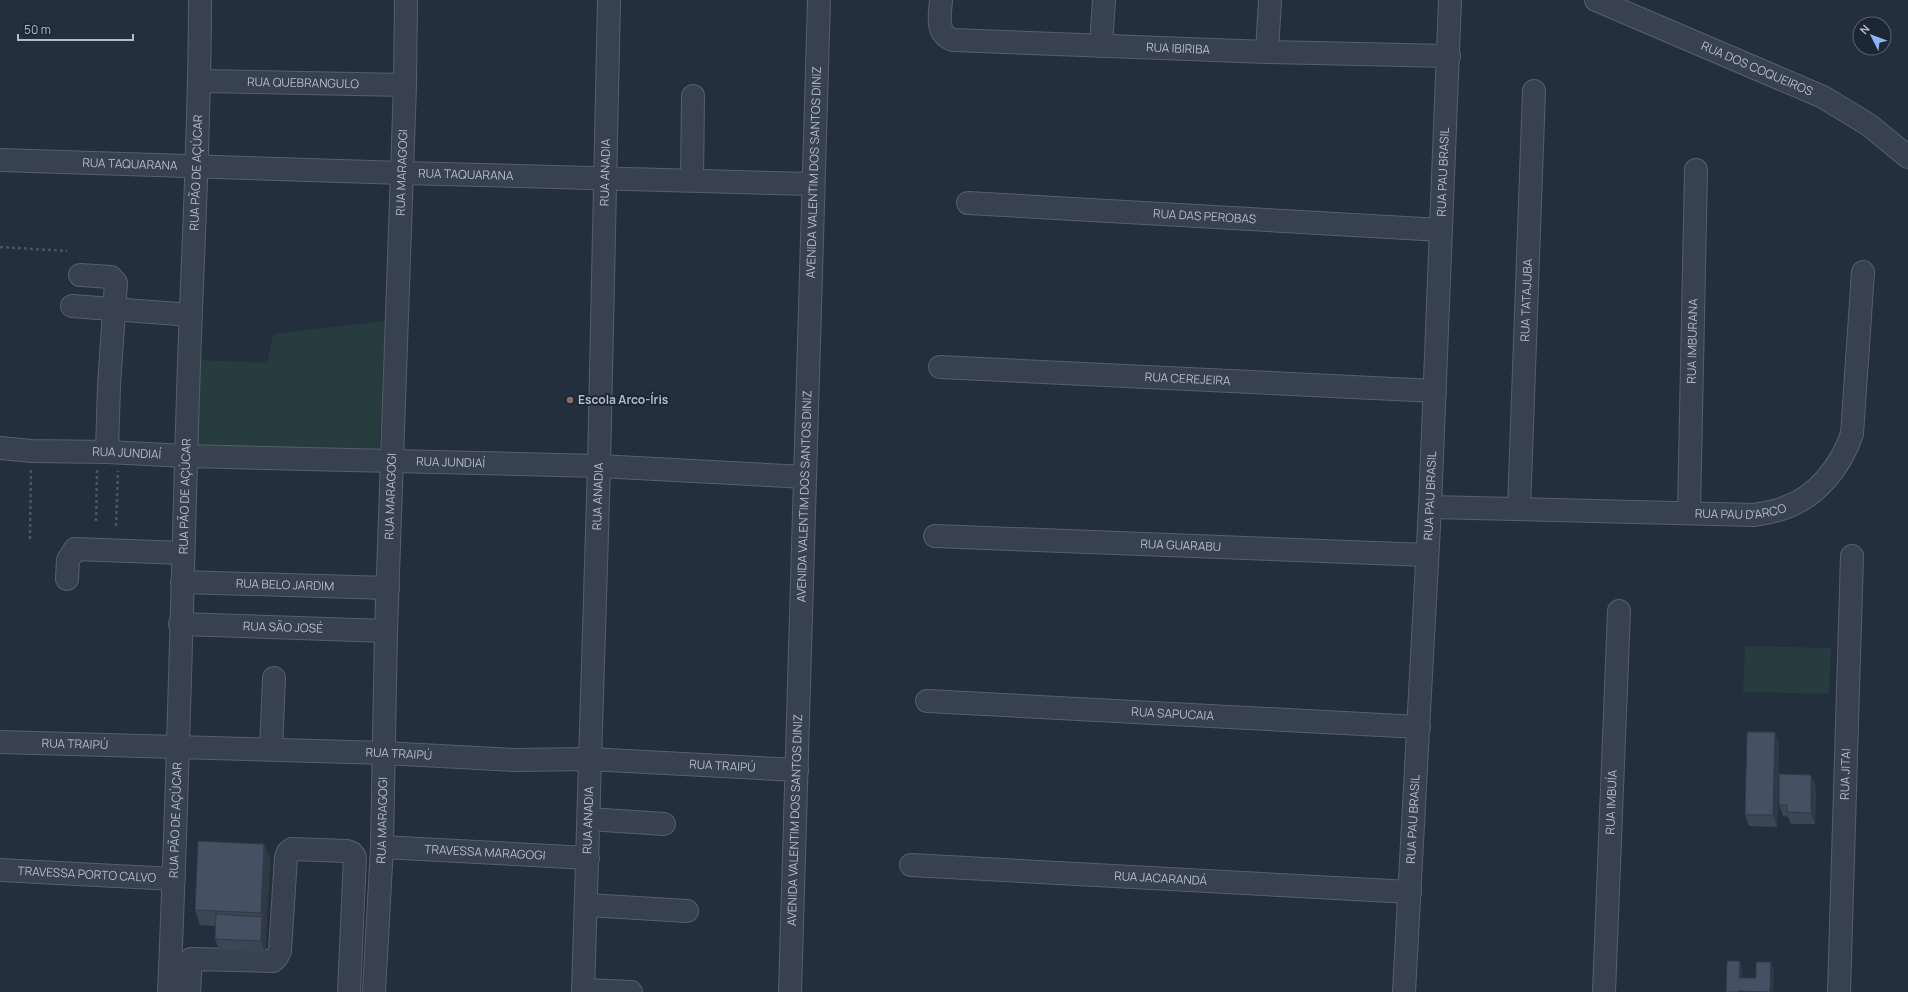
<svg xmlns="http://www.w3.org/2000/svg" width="1908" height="992" font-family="Manrope,sans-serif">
  <rect width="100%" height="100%" fill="#242f3e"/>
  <g fill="#263c3f">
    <path d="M 385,321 L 379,451 L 197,444 L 199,360 L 267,363 L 273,334 Z"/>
    <path d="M 1745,646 L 1831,648 L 1829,694 L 1743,692 Z"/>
  </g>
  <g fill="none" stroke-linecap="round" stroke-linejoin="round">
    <g stroke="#565f6c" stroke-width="24">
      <g id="minor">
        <path id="s1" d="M 941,0 C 940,16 935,33 953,40 L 1267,52 L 1449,56"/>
        <path id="s2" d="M 1596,0 L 1823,97 L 1869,125 L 1908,157"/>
        <path d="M 1101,46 L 1104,0"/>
        <path d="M 1267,52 L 1270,0"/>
        <path id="s3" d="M 200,81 L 405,85"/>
        <path id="s4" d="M 0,160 L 403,173 L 813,184"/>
        <path d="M 692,180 L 693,96"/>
        <path id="s5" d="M 968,203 L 1441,230"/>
        <path d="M 80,275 L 111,277 L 116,283 L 109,385 L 107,452"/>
        <path d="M 72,306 L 191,315"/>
        <path id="s6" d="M 940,367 L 1435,391"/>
        <path id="s7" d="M 0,448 L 32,451 L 107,452 L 186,456 L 599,466 L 805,477"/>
        <path id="s8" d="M 1430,507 L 1754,515 C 1764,513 1775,512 1784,508 C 1817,497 1841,466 1852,434 L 1863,272"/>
        <path id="s9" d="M 1519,509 L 1534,91"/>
        <path id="s10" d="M 1689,512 L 1696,170"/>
        <path id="s11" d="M 935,536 L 1427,555"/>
        <path d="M 67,579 L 68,560 L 75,549 L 183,553"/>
        <path id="s12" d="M 182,582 L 388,588"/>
        <path id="s13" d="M 180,624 L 386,631"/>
        <path id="s14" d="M 927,701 L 1419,727"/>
        <path id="s15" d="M 0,742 L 384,753 L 514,760 L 589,759 L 797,770"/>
        <path d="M 271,749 L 274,678"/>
        <path d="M 589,819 L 664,824"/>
        <path id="s16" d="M 382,847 L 588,858"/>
        <path id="s17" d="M 911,865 L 1410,892"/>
        <path id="s18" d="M 0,870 L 174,879"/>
        <path d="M 587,905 L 687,911"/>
        <path d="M 583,990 L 631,992"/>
        <path id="s19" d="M 169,992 C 178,793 182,593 188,394 C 192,263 200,131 200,0"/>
        <path d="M 189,992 L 191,959 L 273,961 L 277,957 L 280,951 L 286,857 L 288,852 L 292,849 L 347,851 L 352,853 L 355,857 L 349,992"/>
        <path id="s20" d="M 374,992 L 382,847 L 386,631 L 405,85 L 406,0"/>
        <path id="s21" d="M 583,992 L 599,466 L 609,0"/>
        <path id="s22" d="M 790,992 L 819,0"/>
        <path id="s23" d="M 1404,992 L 1430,507 L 1450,0"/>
        <path id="s24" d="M 1604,992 L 1619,611"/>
        <path id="s25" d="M 1839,992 L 1852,556"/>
      </g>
    </g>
    <g stroke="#44595c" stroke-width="2.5" stroke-dasharray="3 3" stroke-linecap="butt">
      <path d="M 0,247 L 67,251"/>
      <path d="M 96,521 L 97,470"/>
      <path d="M 116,526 L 118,471"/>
      <path d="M 30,539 L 31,469"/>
    </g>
    <use href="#minor" stroke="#38414e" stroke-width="22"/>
  </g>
  <g fill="#3b4654">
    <path d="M 1779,743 L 1777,827 L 1749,826 L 1745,815 Z"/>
    <path d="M 1816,786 L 1815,824 L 1791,824 L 1788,817 L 1783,816 L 1779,805 Z"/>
    <path d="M 264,844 L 270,859 L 265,952 L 219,950 L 215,939 L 215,926 L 200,925 L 195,910 Z"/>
  </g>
  <g fill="#303945">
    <path d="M 1775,732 L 1779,743 L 1777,827 L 1773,815 Z"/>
    <path d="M 1811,775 L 1816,786 L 1815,824 L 1811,813 Z"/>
    <path d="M 264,844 L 270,859 L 265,952 L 261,941 L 262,917 L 261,913 Z"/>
    <path d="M 1740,961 L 1742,969 L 1742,985 L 1739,978 Z"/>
    <path d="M 1771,962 L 1774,970 L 1773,992 L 1770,992 Z"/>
  </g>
  <g fill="#455162" stroke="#303945">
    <path d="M 1747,732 L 1775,732 L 1773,815 L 1745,815 Z"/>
    <path d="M 1779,774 L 1811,775 L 1811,813 L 1787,812 L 1787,805 L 1779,805 Z"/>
    <path d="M 198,841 L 264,844 L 261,913 L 195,910 Z"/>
    <path d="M 216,914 L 262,917 L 261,941 L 215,939 Z"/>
    <path d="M 1727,961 L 1740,961 L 1739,978 L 1756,978 L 1756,962 L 1771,962 L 1770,992 L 1738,991 L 1738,992 L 1726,992 Z"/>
  </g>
  <circle fill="#8d6e63" stroke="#1d2633" stroke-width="1.5" cx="570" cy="400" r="4"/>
  <g text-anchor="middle" stroke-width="4" stroke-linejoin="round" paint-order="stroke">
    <g font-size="12" fill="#b4bcc9" stroke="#1d2633">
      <text dy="4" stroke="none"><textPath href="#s1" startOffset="271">RUA IBIRIBA</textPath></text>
      <text dy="4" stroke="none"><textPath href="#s2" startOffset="175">RUA DOS COQUEIROS</textPath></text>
      <text dy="4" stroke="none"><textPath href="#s3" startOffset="103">RUA QUEBRANGULO</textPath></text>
      <text dy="4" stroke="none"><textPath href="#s4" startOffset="130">RUA TAQUARANA</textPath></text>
      <text dy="4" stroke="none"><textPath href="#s19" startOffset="820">RUA PÃO DE AÇÚCAR</textPath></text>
      <text dy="4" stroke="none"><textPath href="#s20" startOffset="820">RUA MARAGOGI</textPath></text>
      <text dy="4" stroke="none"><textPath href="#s21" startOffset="820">RUA ANADIA</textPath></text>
      <text dy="4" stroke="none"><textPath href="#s22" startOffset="820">AVENIDA VALENTIM DOS SANTOS DINIZ</textPath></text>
      <text dy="4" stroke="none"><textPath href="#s23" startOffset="821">RUA PAU BRASIL</textPath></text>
      <text dy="4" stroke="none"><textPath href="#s4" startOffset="466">RUA TAQUARANA</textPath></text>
      <text dy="4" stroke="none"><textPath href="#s5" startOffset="237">RUA DAS PEROBAS</textPath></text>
      <text dy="4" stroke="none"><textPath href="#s9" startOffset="209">RUA TATAJUBA</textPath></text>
      <text dy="4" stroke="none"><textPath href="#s10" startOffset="171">RUA IMBURANA</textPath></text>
      <text dy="4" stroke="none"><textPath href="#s6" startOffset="248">RUA CEREJEIRA</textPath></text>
      <text dy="4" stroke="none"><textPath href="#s7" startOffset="127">RUA JUNDIAÍ</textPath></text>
      <text dy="4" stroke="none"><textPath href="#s7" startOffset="451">RUA JUNDIAÍ</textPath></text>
      <text dy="4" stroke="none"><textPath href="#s19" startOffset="496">RUA PÃO DE AÇÚCAR</textPath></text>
      <text dy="4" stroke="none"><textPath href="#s20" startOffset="496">RUA MARAGOGI</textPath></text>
      <text dy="4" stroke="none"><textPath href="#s21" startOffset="496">RUA ANADIA</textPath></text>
      <text dy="4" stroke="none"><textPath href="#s22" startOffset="496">AVENIDA VALENTIM DOS SANTOS DINIZ</textPath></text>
      <text dy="4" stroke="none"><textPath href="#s23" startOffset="497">RUA PAU BRASIL</textPath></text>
      <text dy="4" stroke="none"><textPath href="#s8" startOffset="311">RUA PAU D'ARCO</textPath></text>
      <text dy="4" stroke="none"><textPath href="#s11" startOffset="246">RUA GUARABU</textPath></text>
      <text dy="4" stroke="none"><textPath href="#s12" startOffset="103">RUA BELO JARDIM</textPath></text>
      <text dy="4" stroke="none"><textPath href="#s13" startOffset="103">RUA SÃO JOSÉ</textPath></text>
      <text dy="4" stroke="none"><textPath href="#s14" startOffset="246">RUA SAPUCAIA</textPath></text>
      <text dy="4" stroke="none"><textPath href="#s15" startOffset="75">RUA TRAIPÚ</textPath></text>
      <text dy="4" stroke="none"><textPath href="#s15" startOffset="399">RUA TRAIPÚ</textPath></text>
      <text dy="4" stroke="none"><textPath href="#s15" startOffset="723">RUA TRAIPÚ</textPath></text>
      <text dy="4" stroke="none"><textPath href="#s25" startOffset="218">RUA JITAI</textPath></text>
      <text dy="4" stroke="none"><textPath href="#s24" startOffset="190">RUA IMBUÍA</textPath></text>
      <text dy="4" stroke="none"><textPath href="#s19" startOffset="172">RUA PÃO DE AÇÚCAR</textPath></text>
      <text dy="4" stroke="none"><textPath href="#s20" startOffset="172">RUA MARAGOGI</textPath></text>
      <text dy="4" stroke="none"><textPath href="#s21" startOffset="172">RUA ANADIA</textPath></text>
      <text dy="4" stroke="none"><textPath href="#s22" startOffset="172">AVENIDA VALENTIM DOS SANTOS DINIZ</textPath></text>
      <text dy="4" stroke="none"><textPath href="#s23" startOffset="173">RUA PAU BRASIL</textPath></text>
      <text dy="4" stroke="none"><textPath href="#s16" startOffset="103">TRAVESSA MARAGOGI</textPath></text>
      <text dy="4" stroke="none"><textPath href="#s18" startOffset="87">TRAVESSA PORTO CALVO</textPath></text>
      <text dy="4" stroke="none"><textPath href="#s17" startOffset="250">RUA JACARANDÁ</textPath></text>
    </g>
    <g font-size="12" font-weight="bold" fill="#b4bcc9" stroke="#1d2633" text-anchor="start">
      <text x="578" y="404">Escola Arco-Íris</text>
    </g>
  </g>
  <g transform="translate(1872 36) rotate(312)"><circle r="19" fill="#1d2633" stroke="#59626f"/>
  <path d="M0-3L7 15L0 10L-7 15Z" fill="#8ab4f8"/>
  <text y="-6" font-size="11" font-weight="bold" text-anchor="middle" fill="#b4bcc9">N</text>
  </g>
  <path d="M18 34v6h115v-6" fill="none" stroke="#b4bcc9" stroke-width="2"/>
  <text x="24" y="34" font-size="12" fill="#b4bcc9" stroke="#1d2633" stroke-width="3" paint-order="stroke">50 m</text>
</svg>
